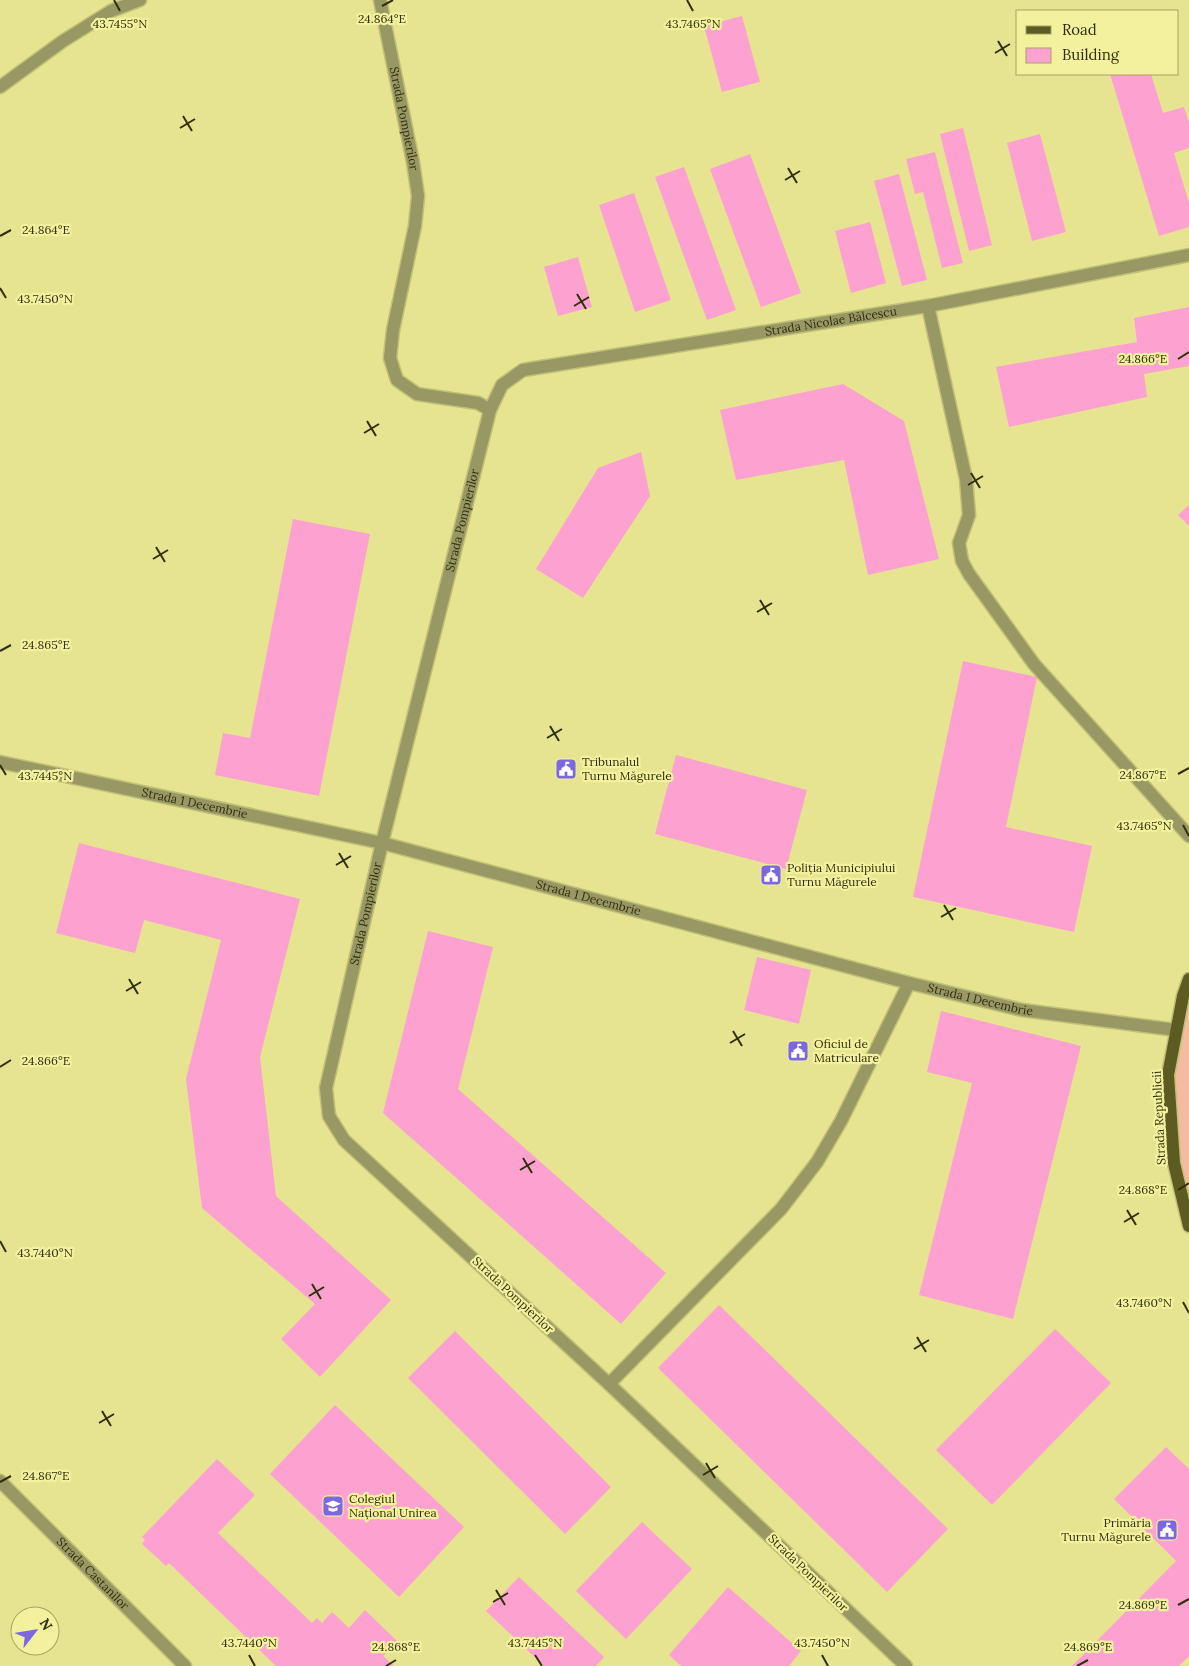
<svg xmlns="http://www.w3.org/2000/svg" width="1189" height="1666" font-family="Lora,serif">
  <rect width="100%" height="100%" fill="#e6e490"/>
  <path fill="#f3bca1" d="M 1189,979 L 1189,1226 L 1169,1083 Z"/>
  <g fill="#fda1d1">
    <path d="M 742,16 L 760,82 L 722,92 L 704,26 Z"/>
    <path d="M 1110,74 L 1151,74 L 1163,113 L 1184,107 L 1189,123 L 1189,148 L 1174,153 L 1189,203 L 1189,227 L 1159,236 Z"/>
    <path d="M 963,128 L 992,245 L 969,251 L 940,134 Z"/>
    <path d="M 1040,134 L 1066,232 L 1032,241 L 1007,143 Z"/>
    <path d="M 935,152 L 963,263 L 942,268 L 923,192 L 915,194 L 906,159 Z"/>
    <path d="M 750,154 L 801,293 L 761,307 L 710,169 Z"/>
    <path d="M 684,167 L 736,310 L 707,320 L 655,177 Z"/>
    <path d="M 899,174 L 927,280 L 902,286 L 874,181 Z"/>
    <path d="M 634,193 L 671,300 L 635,312 L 599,205 Z"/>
    <path d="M 870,222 L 886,283 L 851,293 L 835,231 Z"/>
    <path d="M 578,257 L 592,307 L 558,316 L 544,267 Z"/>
    <path d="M 1189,307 L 1189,366 L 1144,374 L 1147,397 L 1009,427 L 996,367 L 1137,342 L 1134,318 Z"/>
    <path d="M 843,384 L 904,421 L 939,559 L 868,575 L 844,460 L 736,480 L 720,410 Z"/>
    <path d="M 641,452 L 650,496 L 583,598 L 536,569 L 598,468 Z"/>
    <path d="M 1189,505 L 1189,526 L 1178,515 Z"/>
    <path d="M 293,519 L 370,534 L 319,796 L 215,775 L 223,733 L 250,738 Z"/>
    <path d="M 963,661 L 1037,677 L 1006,827 L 1092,846 L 1074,932 L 913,897 Z"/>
    <path d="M 676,755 L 807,790 L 786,869 L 655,834 Z"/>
    <path d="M 79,843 L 300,899 L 260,1057 L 276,1196 L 391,1300 L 320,1377 L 281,1339 L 315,1304 L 202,1208 L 186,1079 L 221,940 L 144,920 L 135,953 L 56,933 Z"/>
    <path d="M 428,931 L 493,947 L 458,1089 L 666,1273 L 621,1324 L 383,1113 Z"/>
    <path d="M 757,957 L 811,970 L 799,1024 L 744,1010 Z"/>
    <path d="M 941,1011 L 1081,1046 L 1013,1319 L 919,1295 L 972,1083 L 927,1072 Z"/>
    <path d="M 719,1305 L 948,1529 L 887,1592 L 658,1368 Z"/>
    <path d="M 1055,1329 L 1111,1383 L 992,1505 L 936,1450 Z"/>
    <path d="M 455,1331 L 611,1487 L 565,1534 L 408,1378 Z"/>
    <path d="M 335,1405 L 464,1527 L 399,1597 L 270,1474 Z"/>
    <path d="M 1166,1447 L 1189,1469 L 1189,1656 L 1179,1666 L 1072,1666 L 1176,1561 L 1114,1499 Z"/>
    <path d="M 217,1459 L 255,1495 L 218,1533 L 312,1623 L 317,1618 L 322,1623 L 332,1612 L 349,1628 L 365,1610 L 398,1642 L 383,1656 L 394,1666 L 276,1666 L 169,1563 L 166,1566 L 142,1544 L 145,1540 L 142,1537 Z"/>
    <path d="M 642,1522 L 692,1569 L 626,1639 L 576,1591 Z"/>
    <path d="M 519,1577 L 604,1657 L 596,1666 L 544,1666 L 486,1611 Z"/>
    <path d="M 728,1587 L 801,1651 L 789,1666 L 681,1666 L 669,1655 Z"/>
  </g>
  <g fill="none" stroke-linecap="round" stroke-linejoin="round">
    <g stroke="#c2c076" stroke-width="15">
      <path id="service" d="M 609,1384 L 781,1209 L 817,1162 L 841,1121 L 909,983"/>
    </g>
    <g stroke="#c2c076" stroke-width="15">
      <g id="minor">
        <path id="s1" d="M 380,0 L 413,162 L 418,196 L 415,226 L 393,330 L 390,358 L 397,380 L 417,394 L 478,403 L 490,410"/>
        <path d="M 0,87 L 63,41 L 111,11 L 140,0"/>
        <path d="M 928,306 L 966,479 L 969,515 L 959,543 L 962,561 L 969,574 L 1034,664 L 1189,836"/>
        <path id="s2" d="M 0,762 L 382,843 L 909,983 L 1022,1010 L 1176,1030"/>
        <path id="s3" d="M 0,1481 L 185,1666"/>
        <path id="s4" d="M 906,1666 L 609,1384 L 344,1140 L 329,1116 L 326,1088 L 382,843 L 490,410 L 502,385 L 523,370 L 928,306 L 1189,255"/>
      </g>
    </g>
    <g stroke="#c2c076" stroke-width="15">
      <path id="primary" d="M 1189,979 L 1183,996 L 1168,1075 L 1174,1163 L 1189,1226"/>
    </g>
    <use href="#service" stroke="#989865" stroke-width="12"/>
    <use href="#minor" stroke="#989865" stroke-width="12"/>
    <use href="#primary" stroke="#5c5b21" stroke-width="12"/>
  </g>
  <path fill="none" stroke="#31300d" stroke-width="2" d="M 114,0 L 120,11M 687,0 L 693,11M 382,6 L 393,0M 998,41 L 1007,56M 995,53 L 1010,44M 183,116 L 192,131M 180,128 L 195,119M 788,168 L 797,183M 785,180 L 800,171M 0,236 L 11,230M 0,288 L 6,298M 577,294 L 586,309M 574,306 L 589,297M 1178,359 L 1189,352M 367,421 L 376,436M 364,433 L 379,424M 971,473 L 980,488M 968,485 L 983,476M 156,547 L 165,562M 153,559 L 168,550M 760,600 L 769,615M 757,612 L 772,603M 0,651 L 11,645M 550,726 L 559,741M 547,738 L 562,729M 0,765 L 6,775M 1178,774 L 1189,768M 1183,825 L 1189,836M 339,853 L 348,868M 336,865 L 351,856M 944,905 L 953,920M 941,917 L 956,908M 129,979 L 138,994M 126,991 L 141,982M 733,1031 L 742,1046M 730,1043 L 745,1034M 0,1067 L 11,1060M 523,1158 L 532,1173M 520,1170 L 535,1161M 1178,1190 L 1189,1183M 1127,1210 L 1136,1225M 1124,1222 L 1139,1213M 0,1241 L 6,1252M 312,1284 L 321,1299M 309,1296 L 324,1287M 1183,1302 L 1189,1313M 917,1337 L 926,1352M 914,1349 L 929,1340M 102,1411 L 111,1426M 99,1423 L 114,1414M 706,1463 L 715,1478M 703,1475 L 718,1466M 0,1482 L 11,1476M 496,1590 L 505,1605M 493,1602 L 508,1593M 1178,1605 L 1189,1599M 249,1655 L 255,1666M 535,1655 L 542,1666M 822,1655 L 828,1666M 386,1666 L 396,1660M 1077,1666 L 1088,1660"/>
  <defs>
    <g id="civic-square" transform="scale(1.125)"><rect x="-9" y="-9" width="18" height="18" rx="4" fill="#7c67e2" stroke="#f3f19d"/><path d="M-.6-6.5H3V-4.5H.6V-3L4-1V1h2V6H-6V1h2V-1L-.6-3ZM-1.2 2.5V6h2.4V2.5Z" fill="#fff"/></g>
    <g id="university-square" transform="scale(1.125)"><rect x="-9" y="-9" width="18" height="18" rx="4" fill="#7c67e2" stroke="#f3f19d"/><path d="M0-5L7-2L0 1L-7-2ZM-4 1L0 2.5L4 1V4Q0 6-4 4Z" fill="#fff"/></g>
  </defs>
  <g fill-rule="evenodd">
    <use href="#civic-square" x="566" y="769"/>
    <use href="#civic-square" x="771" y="875"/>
    <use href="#civic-square" x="798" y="1051"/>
    <use href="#university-square" x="333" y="1506"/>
    <use href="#civic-square" x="1167" y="1530"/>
  </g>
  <g text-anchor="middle" stroke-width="4.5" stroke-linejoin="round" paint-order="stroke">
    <g font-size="12" fill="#31300d" stroke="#f3f19d">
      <text dy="4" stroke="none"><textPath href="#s1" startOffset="121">Strada Pompierilor</textPath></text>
      <text dy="4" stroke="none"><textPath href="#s4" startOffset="1889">Strada Nicolae Bălcescu</textPath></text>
      <text dy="4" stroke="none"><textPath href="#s4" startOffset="1410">Strada Pompierilor</textPath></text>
      <text dy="4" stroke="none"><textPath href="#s2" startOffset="199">Strada 1 Decembrie</textPath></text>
      <text dy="4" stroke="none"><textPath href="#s2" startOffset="604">Strada 1 Decembrie</textPath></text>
      <text dy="4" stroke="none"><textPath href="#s4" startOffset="1005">Strada Pompierilor</textPath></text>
      <text dy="4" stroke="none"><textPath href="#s2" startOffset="1009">Strada 1 Decembrie</textPath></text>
      <text transform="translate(1159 1118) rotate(-93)" y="4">Strada Republicii</text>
      <text transform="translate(513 1295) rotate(43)" y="4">Strada Pompierilor</text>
      <text transform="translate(808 1573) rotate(44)" y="4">Strada Pompierilor</text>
      <text dy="4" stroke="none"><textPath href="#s3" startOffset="131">Strada Castanilor</textPath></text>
    </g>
    <g font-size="12" fill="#31300d" stroke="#f3f19d" text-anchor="start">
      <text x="582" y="766">Tribunalul<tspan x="582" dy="14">Turnu Măgurele</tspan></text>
      <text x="787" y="872">Poliția Municipiului<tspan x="787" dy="14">Turnu Măgurele</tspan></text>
      <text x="814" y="1048">Oficiul de<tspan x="814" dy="14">Matriculare</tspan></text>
      <text x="349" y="1503">Colegiul<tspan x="349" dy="14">Național Unirea</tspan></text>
      <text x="1151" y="1527" text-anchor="end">Primăria<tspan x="1151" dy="14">Turnu Măgurele</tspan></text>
    </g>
  </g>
  <g font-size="12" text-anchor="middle" fill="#31300d" stroke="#f3f19d" stroke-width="4.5" stroke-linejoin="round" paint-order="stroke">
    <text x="382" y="23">24.864°E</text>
    <text x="120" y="28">43.7455°N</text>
    <text x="693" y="28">43.7465°N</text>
    <text x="46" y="234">24.864°E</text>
    <text x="45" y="303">43.7450°N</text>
    <text x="1143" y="363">24.866°E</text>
    <text x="46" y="649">24.865°E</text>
    <text x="1143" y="779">24.867°E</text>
    <text x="45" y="780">43.7445°N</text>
    <text x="1144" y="830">43.7465°N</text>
    <text x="46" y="1065">24.866°E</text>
    <text x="1143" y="1194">24.868°E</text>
    <text x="45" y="1257">43.7440°N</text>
    <text x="1144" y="1307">43.7460°N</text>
    <text x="46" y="1480">24.867°E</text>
    <text x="1143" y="1609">24.869°E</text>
    <text x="249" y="1647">43.7440°N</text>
    <text x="535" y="1647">43.7445°N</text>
    <text x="822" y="1647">43.7450°N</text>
    <text x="396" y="1651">24.868°E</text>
    <text x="1088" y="1651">24.869°E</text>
  </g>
  <rect x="1016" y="10" width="162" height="65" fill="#f3f19d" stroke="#a5a463"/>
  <rect x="1026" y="26" width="25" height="8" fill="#5c5b21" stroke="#a5a463"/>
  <text x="1062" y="35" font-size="15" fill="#31300d">Road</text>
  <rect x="1026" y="48" width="25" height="15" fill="#fda1d1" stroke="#a5a463"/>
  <text x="1062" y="60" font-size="15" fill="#31300d">Building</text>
  <g transform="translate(35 1631) rotate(59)"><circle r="24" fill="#f3f19d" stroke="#a5a463"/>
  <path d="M0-4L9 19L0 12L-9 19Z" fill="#7c67e2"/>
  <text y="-8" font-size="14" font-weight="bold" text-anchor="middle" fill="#31300d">N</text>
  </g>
</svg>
